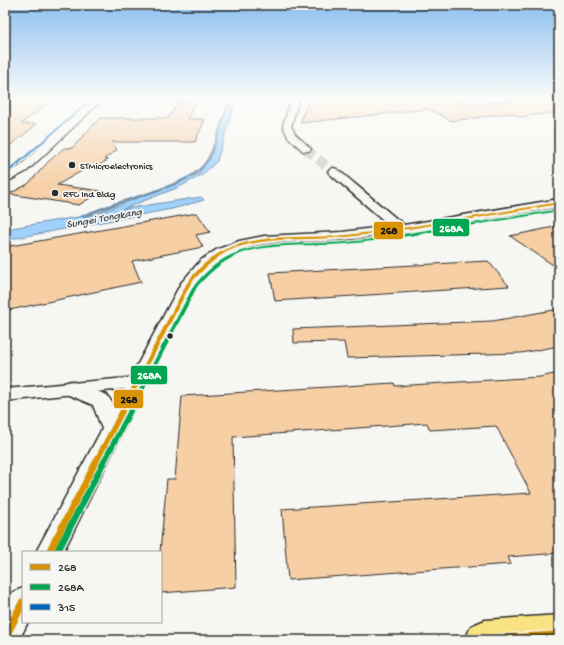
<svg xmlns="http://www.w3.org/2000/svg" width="564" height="645" font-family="'Gochi Hand',sans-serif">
  <rect width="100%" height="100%" fill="#f6f6f2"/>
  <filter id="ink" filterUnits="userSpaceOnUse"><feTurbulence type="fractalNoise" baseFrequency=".025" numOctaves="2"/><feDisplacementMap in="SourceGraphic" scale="8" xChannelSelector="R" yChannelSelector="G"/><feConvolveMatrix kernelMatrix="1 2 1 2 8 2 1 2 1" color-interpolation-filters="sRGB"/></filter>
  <g filter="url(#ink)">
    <path fill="#a0d1fd" stroke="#718fa9" d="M 230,99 L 236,99 L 217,161 L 202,175 L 179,187 L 123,209 L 201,197 L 204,200 L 172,209 L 5,240 L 5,229 L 96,214 L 197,175 L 210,159 Z"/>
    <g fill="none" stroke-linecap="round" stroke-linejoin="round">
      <path stroke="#718fa9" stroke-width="2" d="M 214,146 L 230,99"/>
      <path stroke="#718fa9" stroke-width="2.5" d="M 112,205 C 133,198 184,184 198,171 C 207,163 211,156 214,145"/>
      <path stroke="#718fa9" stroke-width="3" d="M 83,216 L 115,204"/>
    </g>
    <g fill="#f6cfa5" stroke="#2b2b2b">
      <path d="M 5,99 L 53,99 L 21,124 L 37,124 L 5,150 Z"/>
      <path d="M 309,99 L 453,99 L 468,105 L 524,99 L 559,99 L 559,112 L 520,117 L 511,113 L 452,121 L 428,109 L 300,123 Z"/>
      <path d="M 179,101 L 196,101 L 187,119 L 205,119 L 195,142 L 112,142 L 117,150 L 104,159 L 108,160 L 92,169 L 87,168 L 57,185 L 101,191 L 79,205 L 9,194 L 28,184 L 49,161 L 64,148 L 72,148 L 100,118 L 168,118 Z"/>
      <path d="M 197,213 L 210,232 L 196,235 L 203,247 L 132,261 L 141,282 L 5,311 L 5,247 Z"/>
      <path d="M 559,226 L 559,269 L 510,236 Z"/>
      <path d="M 488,261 L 509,286 L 275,301 L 270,273 Z"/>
      <path d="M 559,309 L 559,346 L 521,353 L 347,358 L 344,342 L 294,343 L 293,329 L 493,321 Z"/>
      <path d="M 559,373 L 559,553 L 508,557 L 511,564 L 288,580 L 282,509 L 531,493 L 496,426 L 430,430 L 427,423 L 233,437 L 236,587 L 161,593 L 160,552 L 167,479 L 175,479 L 182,396 L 394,383 L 395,386 L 540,377 Z"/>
    </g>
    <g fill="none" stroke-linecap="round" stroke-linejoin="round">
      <path stroke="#cdcdca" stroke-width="10" stroke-dasharray="10 5.5" stroke-linecap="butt" d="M 306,149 L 333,171"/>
      <g stroke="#2b2b2b" stroke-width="3">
        <path id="minor" d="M 138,377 L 144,379 L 146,383 L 144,387 L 5,401 L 5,389 Z"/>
      </g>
      <g stroke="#2b2b2b" stroke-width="3">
        <g id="tertiary">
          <path d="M 95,99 L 103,99 L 27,171 L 5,183 L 5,175 L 19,167 L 68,121 Z"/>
          <path d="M 291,99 L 299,99 L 291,126 L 295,134 L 309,147 L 311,149 L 309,151 L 303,151 L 288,137 L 283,126 Z"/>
          <path d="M 333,168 L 337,169 L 404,225 L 559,199 L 559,207 C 487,219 416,233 343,240 C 314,243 274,239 247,248 C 222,256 212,265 196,284 L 63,552 L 36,552 L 102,429 L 93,405 L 64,393 L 61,388 L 64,383 L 71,381 L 107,395 L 115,407 L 181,283 L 201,260 L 216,250 L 239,241 L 264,236 L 342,232 L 390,226 L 329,173 L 328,171 Z"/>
          <path d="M 23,588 L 23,622 L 28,622 L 19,640 L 5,640 L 5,606 L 13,592 Z"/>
        </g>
      </g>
      <g stroke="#2b2b2b" stroke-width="3">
        <path id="primary" d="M 559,615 L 559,640 L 465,640 L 471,626 L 485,620 Z"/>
      </g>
      <use href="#minor" fill="#f6f6f2" fill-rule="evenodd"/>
      <use href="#tertiary" fill="#f6f6f2" fill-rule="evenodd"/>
      <use href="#primary" fill="#f8e281" fill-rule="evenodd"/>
      <g stroke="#f6f6f2" stroke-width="3">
        <g id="bus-1">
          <path d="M 559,202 L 559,204 C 488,216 418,229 347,237 C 310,241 274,236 238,247 C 218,254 204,268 191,283 L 53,552 L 45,552 L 187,283 C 199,267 214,253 234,246 C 270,233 308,239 346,235 C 417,227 488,214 559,202 Z"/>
          <path d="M 23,598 L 23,611 L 8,640 L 5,640 L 5,628 L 20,599 Z"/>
          <path d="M 559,631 L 559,639 L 481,640 L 482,637 L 485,636 Z"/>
        </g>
      </g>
      <g stroke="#f6f6f2" stroke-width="3">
        <path id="bus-2" d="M 559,209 L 559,211 C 511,219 463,227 415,235 C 392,238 369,242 345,244 C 310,247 274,242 240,254 C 222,261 209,273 197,287 L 61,552 L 53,552 L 193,287 C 205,272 219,259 238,252 C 274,240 309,245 346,242 C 369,240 392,236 415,232 C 463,225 511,217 559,209 Z"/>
      </g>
      <g stroke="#f6f6f2" stroke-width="3">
        <path id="bus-3" d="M 91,99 L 93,99 L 5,176 L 5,173 Z"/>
      </g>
      <use href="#bus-1" fill="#d89406" fill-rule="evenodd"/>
      <use href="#bus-2" fill="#00a651" fill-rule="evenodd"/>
      <use href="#bus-3" fill="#0065bd" fill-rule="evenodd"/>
    </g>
  </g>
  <linearGradient id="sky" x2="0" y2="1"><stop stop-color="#8bc0f0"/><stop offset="0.52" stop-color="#fbfbf9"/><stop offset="1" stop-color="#fbfbf9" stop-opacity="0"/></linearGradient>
  <rect width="564" height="189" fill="url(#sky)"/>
  <g fill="#2b2b2b" stroke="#f6f6f2" stroke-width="1.5">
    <circle cx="72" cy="165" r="4"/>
    <circle cx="55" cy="193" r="4"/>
    <circle cx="170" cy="336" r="3.5"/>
  </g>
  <g text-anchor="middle" stroke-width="3.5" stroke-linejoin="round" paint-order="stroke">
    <g font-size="10" fill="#2b2b2b" stroke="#f6f6f2" text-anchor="start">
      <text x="80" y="169">STMicroelectronics</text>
      <text x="63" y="197">RFC Ind Bldg</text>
    </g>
    <g font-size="11" font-style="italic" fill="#485460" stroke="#f6f6f2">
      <text transform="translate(104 217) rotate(-10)" y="4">Sungei Tongkang</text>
    </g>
  </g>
  <g stroke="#f6f6f2" stroke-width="1.5">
    <rect x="432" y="218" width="38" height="19" rx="4" fill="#00a651"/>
    <rect x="373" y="221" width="31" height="19" rx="4" fill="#d89406"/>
    <rect x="130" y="365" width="38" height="20" rx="4" fill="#00a651"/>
    <rect x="113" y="389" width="31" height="20" rx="4" fill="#d89406"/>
  </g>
  <g font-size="11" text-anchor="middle" font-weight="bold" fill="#fff">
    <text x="451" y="232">268A</text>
    <text x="149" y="379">268A</text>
  </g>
  <g font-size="11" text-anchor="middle" font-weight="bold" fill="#111">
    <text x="389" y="234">268</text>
    <text x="129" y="403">268</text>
  </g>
  <rect width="564" height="645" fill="none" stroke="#f6f6f2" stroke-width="20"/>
  <rect x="10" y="10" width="544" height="625" fill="none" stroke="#2b2b2b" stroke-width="1.5" filter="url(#ink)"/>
  <rect x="22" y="551" width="140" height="72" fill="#f6f6f2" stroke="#a5a5a2"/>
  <rect x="30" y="564" width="20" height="6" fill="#d89406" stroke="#a5a5a2"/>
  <text x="58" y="571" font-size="12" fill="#2b2b2b">268</text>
  <rect x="30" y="584" width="20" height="6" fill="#00a651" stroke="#a5a5a2"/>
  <text x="58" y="591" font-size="12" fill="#2b2b2b">268A</text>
  <rect x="30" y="604" width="20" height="6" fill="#0065bd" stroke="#a5a5a2"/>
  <text x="58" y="611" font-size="12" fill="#2b2b2b">315</text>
</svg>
